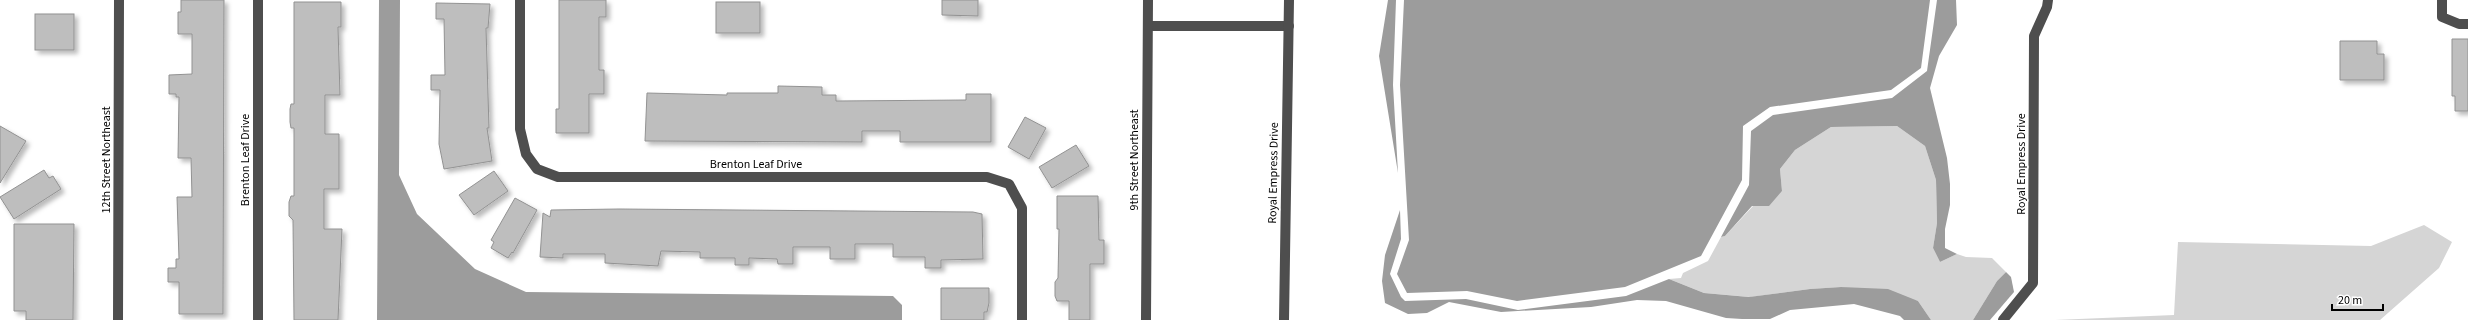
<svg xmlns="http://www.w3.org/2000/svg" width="2468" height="320" font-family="'Source Sans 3',sans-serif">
  <defs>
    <filter id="shadow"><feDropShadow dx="3.5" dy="3.5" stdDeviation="2" flood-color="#0004"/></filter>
  </defs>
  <rect width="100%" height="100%" fill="#fff"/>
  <g fill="#d5d5d5">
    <path d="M 1897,126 L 1925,146 L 1936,180 L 1937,223 L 1933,248 L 1940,262 L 1957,254 L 1966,257 L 1992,258 L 2006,272 L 1997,281 L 1973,320 L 1931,320 L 1918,301 L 1841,287 L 1810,289 L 1750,297 L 1704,293 L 1669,279 L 1681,278 L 1683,273 L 1708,261 L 1721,237 L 1725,236 L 1753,206 L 1782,191 L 1780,169 L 1795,150 L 1831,127 Z"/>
    <path d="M 2424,225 L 2452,242 L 2439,268 L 2380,320 L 2055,320 L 2174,315 L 2178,242 L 2371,246 Z"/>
  </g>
  <g fill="#9c9c9c">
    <path d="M 379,0 L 400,0 L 399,175 L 417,214 L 475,269 L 526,292 L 893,296 L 902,305 L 902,320 L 377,320 Z"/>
    <path d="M 1388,0 L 1396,0 L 1393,85 L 1398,173 L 1379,56 Z"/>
    <path d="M 1404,0 L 1930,0 L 1921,68 L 1891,90 L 1770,107 L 1743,126 L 1742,180 L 1701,256 L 1625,287 L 1517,301 L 1467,291 L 1407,293 L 1397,274 L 1409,240 L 1400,85 Z"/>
    <path d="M 1937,0 L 1956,0 L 1957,25 L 1939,56 L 1930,88 L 1947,158 L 1950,184 L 1950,205 L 1945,229 L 1945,248 L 1957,254 L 1940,262 L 1933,248 L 1937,223 L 1936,180 L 1925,146 L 1897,126 L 1831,127 L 1795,150 L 1780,169 L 1782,191 L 1769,206 L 1752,206 L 1725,236 L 1721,237 L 1749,185 L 1751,131 L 1773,115 L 1892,98 L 1927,71 Z"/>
    <path d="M 1400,210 L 1401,239 L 1390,274 L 1401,297 L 1405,301 L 1466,299 L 1518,310 L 1626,296 L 1669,279 L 1704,293 L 1749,297 L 1810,289 L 1841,287 L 1888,289 L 1918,301 L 1931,320 L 1904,320 L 1900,316 L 1854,304 L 1790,310 L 1770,319 L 1742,319 L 1726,318 L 1666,301 L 1637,300 L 1591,307 L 1501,312 L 1449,302 L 1427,313 L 1408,314 L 1385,303 L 1382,281 L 1385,255 Z"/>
    <path d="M 2006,272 L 2011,277 L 2014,292 L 1990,320 L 1973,320 L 1997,281 Z"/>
  </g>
  <g fill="#bebebe" stroke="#929292" filter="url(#shadow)">
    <path d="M 181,0 L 224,0 L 223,314 L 179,314 L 179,282 L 168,282 L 168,268 L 176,268 L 176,259 L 179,259 L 177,197 L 192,197 L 191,158 L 178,158 L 179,97 L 176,97 L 176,94 L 169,94 L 169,75 L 192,74 L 192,34 L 178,34 L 178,12 L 181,12 Z"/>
    <path d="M 559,0 L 606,0 L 606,17 L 599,17 L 599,70 L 604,70 L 604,94 L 589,94 L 589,133 L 556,133 L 556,109 L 559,109 Z"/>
    <path d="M 942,0 L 978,0 L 978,16 L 942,15 Z"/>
    <path d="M 294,2 L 341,2 L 341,27 L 338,27 L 340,95 L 325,95 L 325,134 L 339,134 L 339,189 L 324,189 L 324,229 L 342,229 L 338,320 L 294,320 L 293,220 L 289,216 L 289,202 L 291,196 L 294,196 L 294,128 L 291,128 L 290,122 L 290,109 L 291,104 L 294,104 Z"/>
    <rect x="716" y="2" width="44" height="31"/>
    <path d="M 436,3 L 490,4 L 488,28 L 486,28 L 489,128 L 487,128 L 492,161 L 444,169 L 439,144 L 440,90 L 431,90 L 431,75 L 445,75 L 444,19 L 436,19 Z"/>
    <rect x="35" y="14" width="39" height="36"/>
    <path d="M 2452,39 L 2468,39 L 2468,111 L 2455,111 L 2455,96 L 2452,96 Z"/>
    <path d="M 2340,41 L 2377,41 L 2377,54 L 2384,54 L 2384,80 L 2340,80 Z"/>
    <path d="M 778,86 L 822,87 L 822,95 L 836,95 L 836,101 L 966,100 L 966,94 L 991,94 L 991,142 L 900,142 L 900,131 L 862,131 L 862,142 L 645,141 L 647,93 L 727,95 L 727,93 L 778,93 Z"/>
    <path d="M 1025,117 L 1046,128 L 1029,159 L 1008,147 Z"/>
    <path d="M 0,126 L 26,141 L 0,183 Z"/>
    <path d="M 1076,145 L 1089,166 L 1052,188 L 1039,167 Z"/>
    <path d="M 44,170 L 49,178 L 53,176 L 61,189 L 14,219 L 0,197 Z"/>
    <path d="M 494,171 L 508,191 L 474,215 L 459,195 Z"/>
    <path d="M 1057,196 L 1098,196 L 1099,240 L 1104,240 L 1104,264 L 1090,264 L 1090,320 L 1069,320 L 1069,301 L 1057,301 L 1055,296 L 1055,282 L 1058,278 L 1059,229 L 1057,229 Z"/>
    <path d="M 515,198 L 537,210 L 513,253 L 512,252 L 508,258 L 491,248 L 494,242 L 491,240 Z"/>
    <path d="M 619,209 L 973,212 L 982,214 L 983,259 L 941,260 L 941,268 L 925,268 L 925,257 L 893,257 L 893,244 L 855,244 L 855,259 L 830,259 L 830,247 L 793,247 L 793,264 L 778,264 L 777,259 L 749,258 L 749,265 L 735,265 L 735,258 L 700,258 L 700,252 L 661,251 L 658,266 L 605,263 L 605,254 L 563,254 L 563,258 L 540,257 L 543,213 L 550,217 L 551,210 Z"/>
    <path d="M 14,224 L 74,224 L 73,320 L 26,320 L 26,311 L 14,311 Z"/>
    <path d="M 941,288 L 989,288 L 989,303 L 987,312 L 984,312 L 984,320 L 941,320 Z"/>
  </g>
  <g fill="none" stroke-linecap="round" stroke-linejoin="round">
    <g stroke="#4e4e4e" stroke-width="10">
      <path d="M 520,0 L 520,129 L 526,154 L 537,169 L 558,177 L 987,177 L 1009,184 L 1022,208 L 1022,320"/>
      <path d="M 2442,0 L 2442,17 L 2459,24 L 2468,24"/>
      <path d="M 1148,26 L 1289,26"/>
      <path d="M 118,320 L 119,0"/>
      <path d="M 258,320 L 258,0"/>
      <path d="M 1146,320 L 1148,0"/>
      <path d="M 1284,320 L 1289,0"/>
      <path d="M 2003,320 L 2033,283 L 2034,36 L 2047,7 L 2048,0"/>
    </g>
  </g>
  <g text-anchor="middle" stroke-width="3" stroke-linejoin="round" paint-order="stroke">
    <g font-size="12" fill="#000" stroke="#fff">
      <text transform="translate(106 160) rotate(-90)" y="4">12th Street Northeast</text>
      <text transform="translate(245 160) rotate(-90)" y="4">Brenton Leaf Drive</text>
      <text transform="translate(1134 160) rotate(-90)" y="4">9th Street Northeast</text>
      <text x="756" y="168">Brenton Leaf Drive</text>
      <text transform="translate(2021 164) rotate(-90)" y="4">Royal Empress Drive</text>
      <text transform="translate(1273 173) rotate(-89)" y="4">Royal Empress Drive</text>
    </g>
  </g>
  <path d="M2332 304v6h51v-6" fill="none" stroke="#000000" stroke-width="2"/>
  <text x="2338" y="304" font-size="12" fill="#000000" stroke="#ffffff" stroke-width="3" paint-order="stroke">20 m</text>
</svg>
